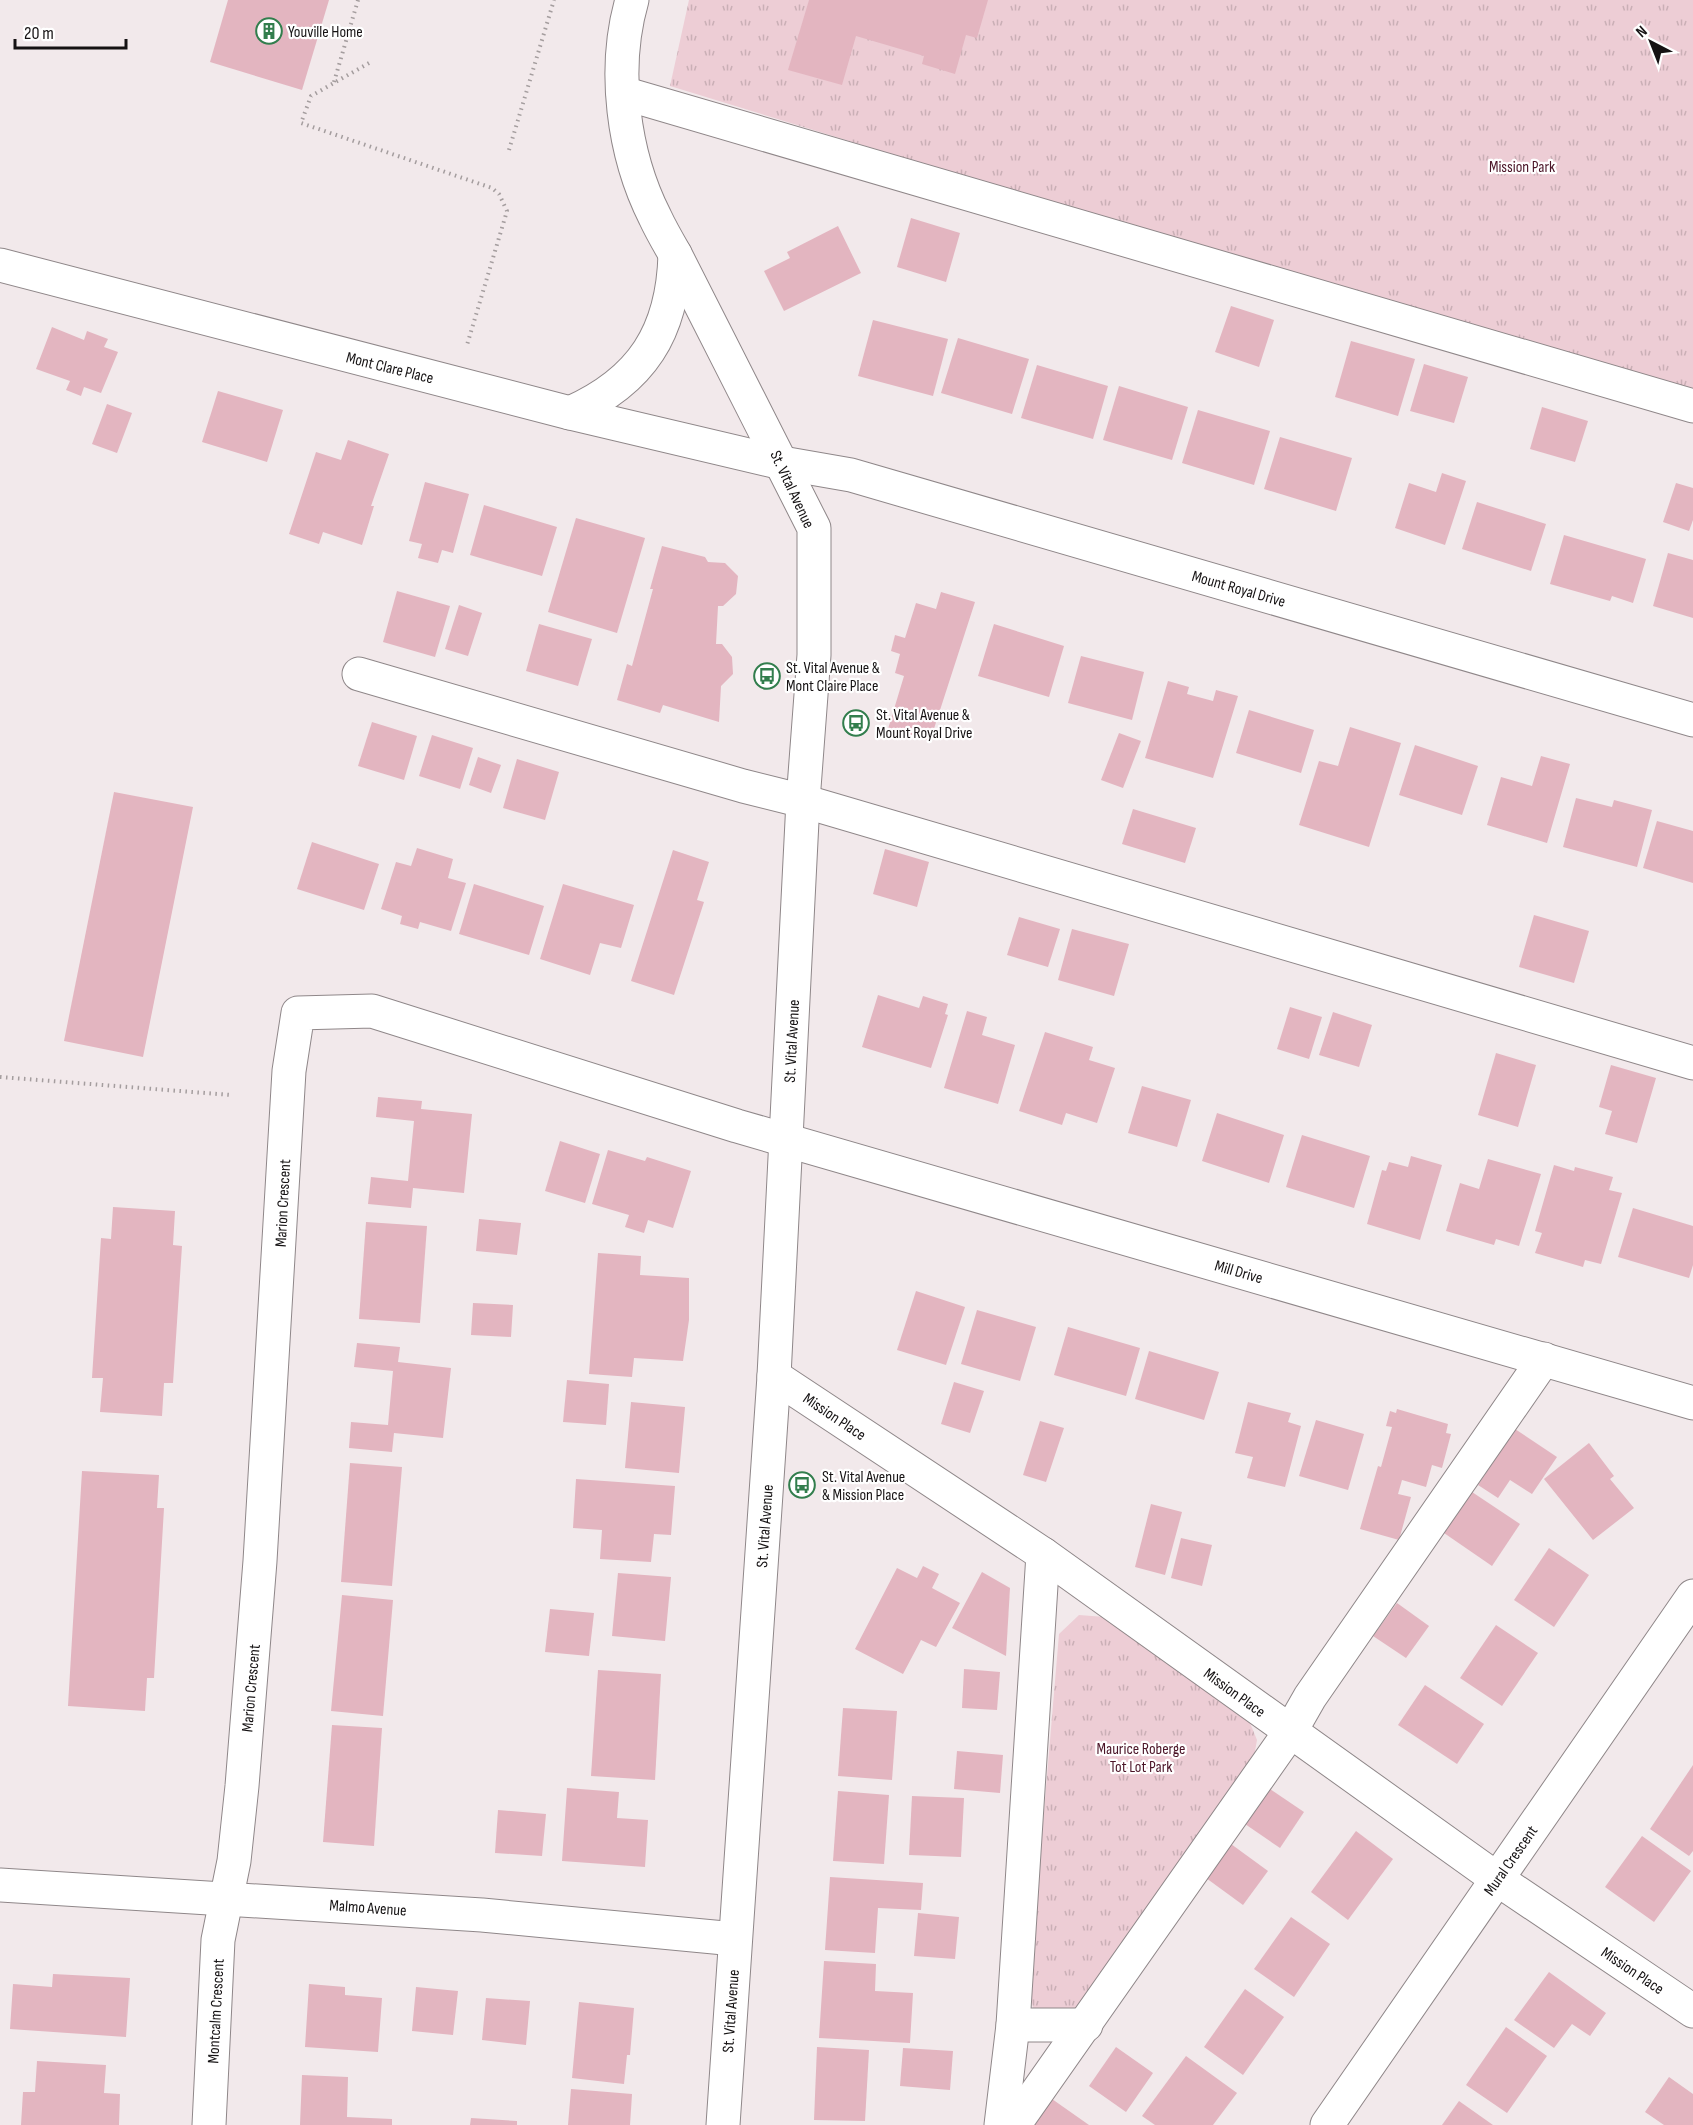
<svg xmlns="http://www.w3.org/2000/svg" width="1693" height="2125" font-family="'Sofia Sans Condensed',sans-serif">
  <defs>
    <pattern id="park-tufts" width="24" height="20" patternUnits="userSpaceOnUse" patternTransform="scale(1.5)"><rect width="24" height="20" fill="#edcdd5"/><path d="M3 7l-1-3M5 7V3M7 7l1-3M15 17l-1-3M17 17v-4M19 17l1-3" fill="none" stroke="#caafb6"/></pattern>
  </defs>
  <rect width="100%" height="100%" fill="#f2e9eb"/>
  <g fill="url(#park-tufts)">
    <path d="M 689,0 L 1693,0 L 1693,389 L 911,160 L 670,86 Z"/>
    <path d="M 1079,1615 L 1105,1617 L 1170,1662 L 1250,1723 L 1257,1740 L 1253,1762 L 1093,1986 L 1075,2008 L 1051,2016 L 1033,2008 L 1029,1988 L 1059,1634 Z"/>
  </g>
  <g fill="#e3b5c0">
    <path d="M 228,0 L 329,0 L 302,90 L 210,62 Z"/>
    <path d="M 809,0 L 988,0 L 977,38 L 966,35 L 955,74 L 922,64 L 924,56 L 856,36 L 842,85 L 788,70 Z"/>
    <path d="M 911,218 L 960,233 L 946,282 L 897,267 Z"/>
    <path d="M 838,226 L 861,273 L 784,311 L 764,271 L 790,258 L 787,252 Z"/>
    <path d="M 1231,306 L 1274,320 L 1259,367 L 1215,352 Z"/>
    <path d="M 873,320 L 948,339 L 933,396 L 858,376 Z"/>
    <path d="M 52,327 L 84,340 L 87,331 L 108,339 L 104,347 L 118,352 L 101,393 L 84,387 L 81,396 L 66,390 L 70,381 L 36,369 Z"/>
    <path d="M 958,338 L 1029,359 L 1012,414 L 941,393 Z"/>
    <path d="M 1351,341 L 1415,359 L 1398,416 L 1335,397 Z"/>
    <path d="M 1424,364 L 1468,377 L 1454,423 L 1410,411 Z"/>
    <path d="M 1037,365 L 1108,386 L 1093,439 L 1021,418 Z"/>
    <path d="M 1119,386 L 1188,407 L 1172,460 L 1103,440 Z"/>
    <path d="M 218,391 L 283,410 L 267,462 L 202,442 Z"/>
    <path d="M 107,404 L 132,413 L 117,453 L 92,444 Z"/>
    <path d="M 1542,407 L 1588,421 L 1575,462 L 1530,449 Z"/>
    <path d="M 1198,410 L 1270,431 L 1254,485 L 1182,463 Z"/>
    <path d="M 1280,437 L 1352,458 L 1336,511 L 1264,489 Z"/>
    <path d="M 348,440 L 389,454 L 371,506 L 374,506 L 362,545 L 323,532 L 319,544 L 289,534 L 316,452 L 341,460 Z"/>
    <path d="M 1442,473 L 1466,481 L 1445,545 L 1395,528 L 1409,483 L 1436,492 Z"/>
    <path d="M 425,482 L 469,494 L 453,553 L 442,550 L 438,563 L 418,558 L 422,544 L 409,541 Z"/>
    <path d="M 1676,483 L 1693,488 L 1693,520 L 1689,531 L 1663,522 Z"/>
    <path d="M 1477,502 L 1546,524 L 1531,571 L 1462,549 Z"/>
    <path d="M 484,505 L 557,527 L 542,576 L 470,555 Z"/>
    <path d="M 576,518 L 645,538 L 617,633 L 548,612 Z"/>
    <path d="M 1564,535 L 1646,559 L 1633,603 L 1612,596 L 1610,601 L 1550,584 Z"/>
    <path d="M 662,546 L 705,557 L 708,562 L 725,563 L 738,576 L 736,594 L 723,606 L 718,606 L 716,644 L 722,644 L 732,657 L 733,674 L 721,686 L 719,722 L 663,705 L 660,713 L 617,700 L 627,664 L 632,666 L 653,589 L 650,589 Z"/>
    <path d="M 1668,553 L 1693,560 L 1693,618 L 1653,606 Z"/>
    <path d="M 397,591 L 450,606 L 435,657 L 383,642 Z"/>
    <path d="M 941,592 L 975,602 L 930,741 L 888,729 L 904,676 L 895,673 L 900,654 L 891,651 L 895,635 L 905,638 L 916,603 L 936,609 Z"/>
    <path d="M 459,605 L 482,613 L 468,656 L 445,649 Z"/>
    <path d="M 539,624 L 592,639 L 578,686 L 526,671 Z"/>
    <path d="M 994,624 L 1064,646 L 1049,697 L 978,676 Z"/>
    <path d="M 1081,656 L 1144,672 L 1132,720 L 1068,703 Z"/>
    <path d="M 1168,681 L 1189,687 L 1187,694 L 1213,701 L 1216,690 L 1238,696 L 1213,778 L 1145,758 Z"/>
    <path d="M 1249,710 L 1314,730 L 1301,773 L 1236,753 Z"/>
    <path d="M 372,722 L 417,736 L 404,780 L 358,766 Z"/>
    <path d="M 1350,727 L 1401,743 L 1369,847 L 1299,825 L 1319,761 L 1338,766 Z"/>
    <path d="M 1119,733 L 1141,741 L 1123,788 L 1101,780 Z"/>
    <path d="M 432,735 L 473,748 L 460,789 L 419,776 Z"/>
    <path d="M 1415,745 L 1478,766 L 1462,815 L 1399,795 Z"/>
    <path d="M 1541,756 L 1570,764 L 1547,843 L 1487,825 L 1501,777 L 1532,786 Z"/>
    <path d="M 478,757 L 501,765 L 491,793 L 469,785 Z"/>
    <path d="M 517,759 L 559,772 L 545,820 L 503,808 Z"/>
    <path d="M 114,792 L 193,807 L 143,1057 L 64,1041 Z"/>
    <path d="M 1576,798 L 1612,807 L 1614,800 L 1652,810 L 1637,867 L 1563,847 Z"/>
    <path d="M 1133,809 L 1196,828 L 1185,863 L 1122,844 Z"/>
    <path d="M 1657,821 L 1693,831 L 1693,883 L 1643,868 Z"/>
    <path d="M 312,842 L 379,864 L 364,910 L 297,889 Z"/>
    <path d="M 417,848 L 453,859 L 448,878 L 466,883 L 451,931 L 420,922 L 418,929 L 400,924 L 402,916 L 381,909 L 396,862 L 411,866 Z"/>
    <path d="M 885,849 L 929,862 L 917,907 L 873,894 Z"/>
    <path d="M 673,850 L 709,862 L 697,900 L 704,902 L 674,995 L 631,981 Z"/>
    <path d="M 474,884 L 544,906 L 529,955 L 459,934 Z"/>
    <path d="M 563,884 L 634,905 L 621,948 L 600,943 L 590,975 L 540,959 Z"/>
    <path d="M 1534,915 L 1589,931 L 1574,983 L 1519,967 Z"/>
    <path d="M 1019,917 L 1060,929 L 1048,967 L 1007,955 Z"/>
    <path d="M 1072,929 L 1129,944 L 1114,996 L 1058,980 Z"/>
    <path d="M 878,995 L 919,1008 L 923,996 L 948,1004 L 945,1014 L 948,1015 L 931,1068 L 862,1047 Z"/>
    <path d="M 1290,1007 L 1322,1017 L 1309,1059 L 1277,1049 Z"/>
    <path d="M 967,1011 L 987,1017 L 982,1035 L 1015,1045 L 998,1104 L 944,1088 Z"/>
    <path d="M 1333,1012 L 1372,1025 L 1359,1067 L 1319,1055 Z"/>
    <path d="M 1045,1032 L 1093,1047 L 1089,1060 L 1115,1068 L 1097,1123 L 1066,1113 L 1062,1125 L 1019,1111 Z"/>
    <path d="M 1496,1053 L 1536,1065 L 1518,1127 L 1478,1115 Z"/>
    <path d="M 1611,1065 L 1656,1078 L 1637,1143 L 1605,1134 L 1612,1111 L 1599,1107 Z"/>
    <path d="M 1142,1086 L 1191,1100 L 1177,1147 L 1128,1133 Z"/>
    <path d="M 378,1097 L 422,1101 L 421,1109 L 472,1114 L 464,1193 L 413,1188 L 411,1208 L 368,1204 L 371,1177 L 408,1181 L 414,1121 L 376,1117 Z"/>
    <path d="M 1217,1113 L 1284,1135 L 1269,1183 L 1202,1161 Z"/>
    <path d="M 1302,1135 L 1370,1156 L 1354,1208 L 1286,1187 Z"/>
    <path d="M 560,1141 L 600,1154 L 585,1203 L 545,1191 Z"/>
    <path d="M 608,1150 L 645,1161 L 647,1157 L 691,1171 L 673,1228 L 648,1220 L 644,1233 L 625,1227 L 629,1215 L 592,1204 Z"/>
    <path d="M 1411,1156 L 1442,1165 L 1420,1240 L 1367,1224 L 1382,1170 L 1386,1171 L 1389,1162 L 1408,1167 Z"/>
    <path d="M 1488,1159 L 1541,1174 L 1519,1246 L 1496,1239 L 1494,1245 L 1446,1231 L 1460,1183 L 1479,1189 Z"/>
    <path d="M 1554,1165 L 1574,1171 L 1575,1167 L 1613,1177 L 1609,1190 L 1622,1193 L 1601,1264 L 1585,1260 L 1583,1267 L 1535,1253 L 1542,1233 L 1535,1231 Z"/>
    <path d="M 113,1207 L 175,1211 L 173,1245 L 182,1246 L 173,1383 L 164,1383 L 162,1416 L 100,1412 L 103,1378 L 92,1378 L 101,1238 L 111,1239 Z"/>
    <path d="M 1633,1208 L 1693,1226 L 1693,1265 L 1689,1278 L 1618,1257 Z"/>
    <path d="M 479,1219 L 521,1223 L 517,1255 L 476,1251 Z"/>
    <path d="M 366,1222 L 427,1226 L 420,1323 L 359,1319 Z"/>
    <path d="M 598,1253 L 641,1256 L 640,1275 L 689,1278 L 689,1320 L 683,1361 L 634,1358 L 632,1377 L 589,1374 Z"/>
    <path d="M 916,1291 L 965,1307 L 946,1365 L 897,1350 Z"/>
    <path d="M 473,1303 L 513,1305 L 511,1337 L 471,1335 Z"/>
    <path d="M 977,1310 L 1036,1327 L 1020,1381 L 961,1364 Z"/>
    <path d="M 1068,1327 L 1140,1348 L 1126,1396 L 1054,1375 Z"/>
    <path d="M 357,1343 L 400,1347 L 398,1362 L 451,1368 L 443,1438 L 394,1433 L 392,1452 L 349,1448 L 351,1422 L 388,1425 L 393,1371 L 354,1367 Z"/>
    <path d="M 1149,1351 L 1219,1372 L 1204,1420 L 1135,1399 Z"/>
    <path d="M 567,1380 L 609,1384 L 606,1425 L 563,1422 Z"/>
    <path d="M 954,1382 L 984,1391 L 970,1433 L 941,1424 Z"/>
    <path d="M 631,1402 L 685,1407 L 679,1473 L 625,1468 Z"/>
    <path d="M 1248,1402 L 1291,1413 L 1288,1422 L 1301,1426 L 1285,1487 L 1247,1478 L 1253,1457 L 1235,1453 Z"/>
    <path d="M 1397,1409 L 1448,1424 L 1446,1433 L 1451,1434 L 1442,1468 L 1432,1465 L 1426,1487 L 1402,1480 L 1398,1494 L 1411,1497 L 1399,1540 L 1360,1529 L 1378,1466 L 1381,1467 L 1392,1427 L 1386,1426 L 1390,1411 L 1396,1413 Z"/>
    <path d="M 1316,1420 L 1364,1434 L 1348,1490 L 1299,1476 Z"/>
    <path d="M 1040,1421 L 1064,1428 L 1046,1482 L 1023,1475 Z"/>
    <path d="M 1515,1429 L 1557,1457 L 1532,1494 L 1510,1480 L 1498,1498 L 1478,1485 Z"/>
    <path d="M 1589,1443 L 1614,1476 L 1610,1479 L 1634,1508 L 1593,1540 L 1544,1479 Z"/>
    <path d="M 350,1463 L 402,1467 L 392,1586 L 341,1582 Z"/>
    <path d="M 82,1471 L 159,1475 L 157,1508 L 164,1508 L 154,1678 L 147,1678 L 145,1711 L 68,1706 Z"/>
    <path d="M 576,1479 L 675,1486 L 671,1535 L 654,1534 L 651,1562 L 600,1559 L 602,1530 L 573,1528 Z"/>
    <path d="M 1472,1492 L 1520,1524 L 1492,1566 L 1444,1533 Z"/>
    <path d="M 1151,1504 L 1182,1512 L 1165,1575 L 1135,1567 Z"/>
    <path d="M 1181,1538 L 1212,1545 L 1202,1586 L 1171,1578 Z"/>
    <path d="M 1549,1548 L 1589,1575 L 1554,1627 L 1514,1600 Z"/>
    <path d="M 923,1566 L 939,1574 L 932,1588 L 960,1603 L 936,1647 L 921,1640 L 903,1674 L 855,1649 L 897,1568 L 917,1578 Z"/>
    <path d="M 982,1572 L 1010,1588 L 1006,1656 L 952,1628 Z"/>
    <path d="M 618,1573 L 671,1577 L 665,1641 L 612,1636 Z"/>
    <path d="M 342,1595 L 393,1600 L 383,1716 L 331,1711 Z"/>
    <path d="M 1397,1603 L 1429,1626 L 1406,1658 L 1373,1636 Z"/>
    <path d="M 550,1609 L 594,1613 L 589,1656 L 545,1652 Z"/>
    <path d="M 1496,1625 L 1538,1653 L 1502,1706 L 1460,1678 Z"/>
    <path d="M 964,1669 L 1000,1672 L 997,1710 L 962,1708 Z"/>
    <path d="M 598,1670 L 661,1674 L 655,1780 L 591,1776 Z"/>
    <path d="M 1425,1685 L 1484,1724 L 1457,1764 L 1398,1725 Z"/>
    <path d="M 843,1708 L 897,1711 L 892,1780 L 838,1776 Z"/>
    <path d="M 332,1725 L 382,1728 L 374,1846 L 323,1842 Z"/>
    <path d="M 957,1751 L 1003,1755 L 1000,1793 L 954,1789 Z"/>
    <path d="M 1693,1765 L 1693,1851 L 1689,1856 L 1650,1829 Z"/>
    <path d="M 567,1788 L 619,1792 L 617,1818 L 648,1820 L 645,1867 L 562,1861 Z"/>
    <path d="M 1270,1789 L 1304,1812 L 1280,1848 L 1245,1824 Z"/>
    <path d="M 838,1791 L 889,1795 L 884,1864 L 833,1861 Z"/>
    <path d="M 912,1796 L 964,1798 L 961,1857 L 909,1855 Z"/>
    <path d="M 498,1810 L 546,1814 L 542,1856 L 495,1853 Z"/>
    <path d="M 1356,1831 L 1393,1859 L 1348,1920 L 1311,1892 Z"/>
    <path d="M 1642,1836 L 1691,1871 L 1654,1922 L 1605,1887 Z"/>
    <path d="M 1231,1844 L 1268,1871 L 1243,1905 L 1206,1878 Z"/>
    <path d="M 830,1877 L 923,1883 L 921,1910 L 878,1908 L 875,1953 L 825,1950 Z"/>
    <path d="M 918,1913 L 959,1917 L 955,1959 L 914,1956 Z"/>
    <path d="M 1291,1917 L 1330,1944 L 1294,1997 L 1254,1969 Z"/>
    <path d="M 824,1961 L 876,1964 L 875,1991 L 913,1993 L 910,2043 L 819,2038 Z"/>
    <path d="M 1549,1972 L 1606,2013 L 1590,2036 L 1572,2024 L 1554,2048 L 1514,2020 Z"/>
    <path d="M 53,1974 L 130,1978 L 126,2037 L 10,2029 L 13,1984 L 52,1987 Z"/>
    <path d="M 309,1984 L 345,1987 L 345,1995 L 382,1998 L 378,2052 L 305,2047 Z"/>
    <path d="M 416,1987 L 458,1991 L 453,2035 L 412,2031 Z"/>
    <path d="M 1245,1989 L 1284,2017 L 1243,2075 L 1204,2047 Z"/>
    <path d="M 486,1998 L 530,2001 L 526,2045 L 482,2040 Z"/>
    <path d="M 579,2002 L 634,2008 L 630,2055 L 627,2055 L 624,2084 L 572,2078 Z"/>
    <path d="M 1506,2027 L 1547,2056 L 1507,2113 L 1466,2085 Z"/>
    <path d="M 817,2047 L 869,2050 L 865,2121 L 814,2120 Z"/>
    <path d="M 1116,2047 L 1153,2073 L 1126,2112 L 1089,2086 Z"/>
    <path d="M 903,2048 L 953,2051 L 950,2090 L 900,2086 Z"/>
    <path d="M 1186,2056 L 1237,2093 L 1213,2125 L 1155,2125 L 1142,2116 Z"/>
    <path d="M 37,2061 L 106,2065 L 104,2093 L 120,2094 L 119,2125 L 21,2125 L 23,2092 L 35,2092 Z"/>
    <path d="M 302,2075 L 348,2077 L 347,2117 L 392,2119 L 392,2125 L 300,2125 Z"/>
    <path d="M 1669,2077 L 1693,2094 L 1693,2125 L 1664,2125 L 1645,2112 Z"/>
    <path d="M 571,2089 L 632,2094 L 630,2125 L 568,2125 Z"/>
    <path d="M 1052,2099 L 1089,2125 L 1034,2125 Z"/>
    <path d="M 1459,2101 L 1493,2125 L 1442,2125 Z"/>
    <path d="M 471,2118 L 517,2121 L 517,2125 L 470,2125 Z"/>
  </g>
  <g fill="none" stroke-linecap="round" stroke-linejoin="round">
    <g stroke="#8f8789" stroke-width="35">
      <g id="minor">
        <path d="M 632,0 C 612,69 623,154 655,217 C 661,230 668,242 675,254 L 814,528 L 814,655 L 803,801 L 774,1376 L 723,2125"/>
        <path d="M 623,93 L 1693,406"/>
        <path d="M 0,265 L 570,413 L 782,463 L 851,475 L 1693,720"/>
        <path d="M 570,413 C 642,381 673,332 675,254"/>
        <path d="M 359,674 L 743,786 L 803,801 L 1693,1063"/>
        <path d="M 774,1376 L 1043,1554 L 1497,1879 L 1693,2011"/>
        <path d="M 0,1885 L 482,1915 L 735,1939"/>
        <path d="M 1013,2025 L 1086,2025"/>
        <path d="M 209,2125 L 218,1940 L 234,1861 L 242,1786 L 260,1561 L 289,1071 L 298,1013 L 372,1011 L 737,1126 L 1693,1403"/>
        <path d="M 1001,2125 L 1013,2025 L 1043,1554"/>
        <path d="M 1014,2125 L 1290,1732 L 1310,1697 L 1544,1359"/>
        <path d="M 1327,2125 L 1693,1596"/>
      </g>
    </g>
    <g stroke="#a49d9e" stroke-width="4" stroke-dasharray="1.5 4.5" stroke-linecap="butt">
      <path d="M 369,63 L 311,96 L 301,123 L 492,188 L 499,194 L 507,211 L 467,345"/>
      <path d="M 334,82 L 358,0"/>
      <path d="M 509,150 L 554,0"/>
      <path d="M 0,1077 L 231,1095"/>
    </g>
    <use href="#minor" stroke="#fff" stroke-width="33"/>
  </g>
  <defs>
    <g id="building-ring" transform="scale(1.35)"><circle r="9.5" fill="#fff" stroke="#327e4d" stroke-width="1.5"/><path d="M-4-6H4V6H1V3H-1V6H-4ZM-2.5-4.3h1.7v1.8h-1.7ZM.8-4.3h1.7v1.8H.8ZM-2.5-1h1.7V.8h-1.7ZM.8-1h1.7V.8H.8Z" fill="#327e4d"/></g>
    <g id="bus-ring" transform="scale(1.35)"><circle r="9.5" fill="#fff" stroke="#327e4d" stroke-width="1.5"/><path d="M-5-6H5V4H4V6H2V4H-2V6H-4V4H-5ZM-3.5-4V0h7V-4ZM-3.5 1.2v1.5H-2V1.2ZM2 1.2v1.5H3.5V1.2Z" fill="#327e4d"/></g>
  </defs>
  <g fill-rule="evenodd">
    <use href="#building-ring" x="269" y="31"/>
    <use href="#bus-ring" x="767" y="676"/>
    <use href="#bus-ring" x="856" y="723"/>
    <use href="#bus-ring" x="802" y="1485"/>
  </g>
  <g text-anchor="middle" stroke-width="4.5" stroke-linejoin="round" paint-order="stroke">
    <g font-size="16" fill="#151213" stroke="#fff" text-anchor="start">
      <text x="288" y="37">Youville Home</text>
      <text x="786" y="673">St. Vital Avenue &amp;<tspan x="786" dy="18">Mont Claire Place</tspan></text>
      <text x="876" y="720">St. Vital Avenue &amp;<tspan x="876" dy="18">Mount Royal Drive</tspan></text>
      <text x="822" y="1482">St. Vital Avenue<tspan x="822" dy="18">&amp; Mission Place</tspan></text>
    </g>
    <g font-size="16" fill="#4b1427" stroke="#fff">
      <text x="1522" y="172">Mission Park</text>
      <text x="1141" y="1754">Maurice Roberge<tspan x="1141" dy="18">Tot Lot Park</tspan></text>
    </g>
    <g font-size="16" fill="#151213" stroke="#fff">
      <text transform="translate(390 367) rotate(14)" y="6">Mont Clare Place</text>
      <text transform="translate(793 489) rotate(65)" y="6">St. Vital Avenue</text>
      <text transform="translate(1239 588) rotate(16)" y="6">Mount Royal Drive</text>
      <text transform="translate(791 1041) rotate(-87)" y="6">St. Vital Avenue</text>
      <text transform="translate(282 1203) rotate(-87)" y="6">Marion Crescent</text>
      <text transform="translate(1239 1271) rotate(16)" y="6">Mill Drive</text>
      <text transform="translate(835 1416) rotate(34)" y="6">Mission Place</text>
      <text transform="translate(764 1526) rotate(-86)" y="6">St. Vital Avenue</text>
      <text transform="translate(250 1688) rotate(-85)" y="6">Marion Crescent</text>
      <text transform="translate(1235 1692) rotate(36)" y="6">Mission Place</text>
      <text transform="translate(1510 1860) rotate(-55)" y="6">Mural Crescent</text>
      <text transform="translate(368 1907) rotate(4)" y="6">Malmo Avenue</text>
      <text transform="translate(1633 1970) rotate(34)" y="6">Mission Place</text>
      <text transform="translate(215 2011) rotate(-87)" y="6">Montcalm Crescent</text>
      <text transform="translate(730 2011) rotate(-86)" y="6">St. Vital Avenue</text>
    </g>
  </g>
  <g transform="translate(1651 42) rotate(318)" stroke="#ffffff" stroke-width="4.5" paint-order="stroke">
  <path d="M0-4.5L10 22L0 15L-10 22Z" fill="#151213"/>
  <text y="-9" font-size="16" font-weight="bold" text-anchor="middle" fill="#151213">N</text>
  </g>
  <path d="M15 39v9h111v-9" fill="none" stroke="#151213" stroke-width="3"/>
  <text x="24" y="39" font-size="18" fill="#151213" stroke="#ffffff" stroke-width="4.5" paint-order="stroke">20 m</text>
</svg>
